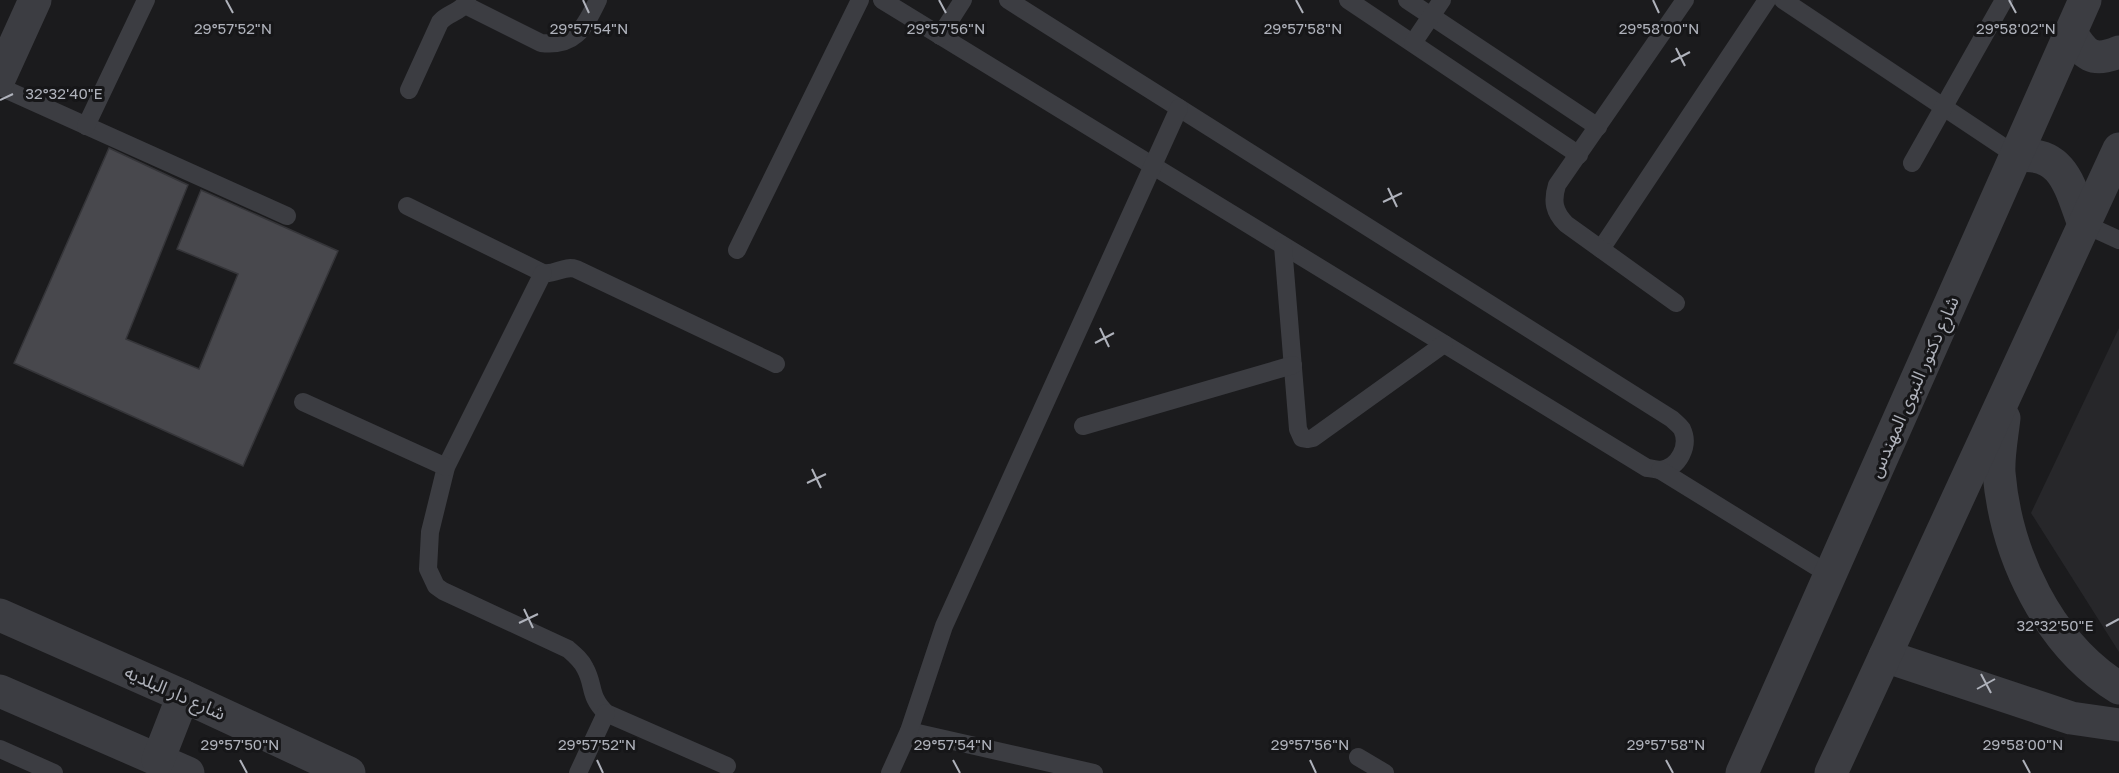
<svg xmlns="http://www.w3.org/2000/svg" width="2119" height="773" font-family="'Golos Text','Noto Sans Arabic',sans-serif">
  <rect width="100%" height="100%" fill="#1b1b1d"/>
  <path fill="#27272a" d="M 2119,328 L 2119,652 L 2031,513 Z"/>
  <path fill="#48484d" stroke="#353539" stroke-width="1.5" d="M 109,148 L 188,185 L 126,339 L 199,369 L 238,274 L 177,249 L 201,190 L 338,251 L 243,466 L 14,363 Z"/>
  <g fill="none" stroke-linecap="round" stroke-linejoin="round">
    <g stroke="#3c3d42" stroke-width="18">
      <path d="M 882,0 L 1647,468 C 1651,468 1657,470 1661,470 C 1679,467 1690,446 1682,429 C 1680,426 1675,422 1672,419 L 1008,0"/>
      <path d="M 1348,0 L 1579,155"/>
      <path d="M 1407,0 L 1598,127"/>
      <path d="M 1783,0 L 2017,156"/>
      <path d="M 465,5 L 541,43 C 576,47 584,28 598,0"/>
      <path d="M 940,36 L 963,0"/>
      <path d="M 1413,43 L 1442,0"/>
      <path d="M 0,87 L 287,216"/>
      <path d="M 409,90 L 440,22 C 449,12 461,13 467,0"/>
      <path d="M 86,126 L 146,0"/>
      <path d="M 1912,163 L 2004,0"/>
      <path d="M 407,206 L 543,273 C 556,275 564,265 576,269 L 776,364"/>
      <path d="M 2084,224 L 2119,240"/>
      <path d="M 1283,246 L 1298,429 L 1302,438 L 1308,439 L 1313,438 L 1444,344"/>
      <path d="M 1601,249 L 1767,0"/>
      <path d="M 737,250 L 860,0"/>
      <path d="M 543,273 L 446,467 L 430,532 L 428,569 L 436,586 L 443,591 L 568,649 C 575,655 581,660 585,668 C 595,686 588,695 606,713 L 727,766"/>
      <path d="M 1676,303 L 1566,224 C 1554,212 1552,201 1557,185 L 1685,0"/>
      <path d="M 303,402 L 446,467"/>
      <path d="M 1083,426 L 1293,365"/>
      <path d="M 1660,470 L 1830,575"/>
      <path d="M 909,731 L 1094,773"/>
      <path d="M 0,749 L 54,773"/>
      <path d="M 1358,757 L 1385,773"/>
      <path d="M 578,773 L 606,713"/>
      <path d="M 890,773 L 909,731 L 944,626 L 1179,108"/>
    </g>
    <g stroke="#3c3d42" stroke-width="33">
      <path d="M 2071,33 C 2085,55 2092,63 2119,52"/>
      <path d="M 0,77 L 35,0"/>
      <path d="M 2017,156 C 2064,150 2070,188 2084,224"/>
      <path d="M 2004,418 C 2002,436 1998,456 1999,473 C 2006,555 2048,644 2119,688"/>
      <path d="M 0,615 L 183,696 L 349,773"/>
      <path d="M 1885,656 L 2071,718 L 2119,725"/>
      <path d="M 0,691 L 188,773"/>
      <path d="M 158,760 L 183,696"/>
      <path d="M 1742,773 L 2085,0"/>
      <path d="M 1831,773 L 2119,149"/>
    </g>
  </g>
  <path fill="none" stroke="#afb2bb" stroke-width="2" d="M 226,0 L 233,13M 583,0 L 589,13M 939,0 L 946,13M 1296,0 L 1303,13M 1653,0 L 1659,13M 2009,0 L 2016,13M 1676,48 L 1685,66M 1671,62 L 1690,52M 0,100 L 13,94M 1388,188 L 1397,207M 1383,202 L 1402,193M 1100,328 L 1109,347M 1095,343 L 1114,333M 812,469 L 821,488M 807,483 L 826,474M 524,609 L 533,628M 519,623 L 538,614M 2106,626 L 2119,619M 1981,674 L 1991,693M 1977,689 L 1995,679M 240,760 L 247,773M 597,760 L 603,773M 953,760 L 960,773M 1310,760 L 1316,773M 1666,760 L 1673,773M 2023,760 L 2030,773"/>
  <g text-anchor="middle" stroke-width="6" stroke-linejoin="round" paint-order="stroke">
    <g font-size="18" fill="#afb2bb" stroke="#161618">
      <text transform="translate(1914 387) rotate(-66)" y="6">شارع دكتور النبوى المهندس</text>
      <text transform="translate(175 693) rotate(24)" y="6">شارع دار البلديه</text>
    </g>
  </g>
  <g font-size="15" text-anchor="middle" fill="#afb2bb" stroke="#161618" stroke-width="6" stroke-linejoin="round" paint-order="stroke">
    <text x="233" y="34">29°57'52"N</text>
    <text x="589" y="34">29°57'54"N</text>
    <text x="946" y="34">29°57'56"N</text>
    <text x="1303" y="34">29°57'58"N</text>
    <text x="1659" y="34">29°58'00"N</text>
    <text x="2016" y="34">29°58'02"N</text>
    <text x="64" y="99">32°32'40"E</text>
    <text x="2055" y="631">32°32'50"E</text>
    <text x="240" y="750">29°57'50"N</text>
    <text x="597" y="750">29°57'52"N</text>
    <text x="953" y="750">29°57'54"N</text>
    <text x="1310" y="750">29°57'56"N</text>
    <text x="1666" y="750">29°57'58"N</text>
    <text x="2023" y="750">29°58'00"N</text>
  </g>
</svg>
